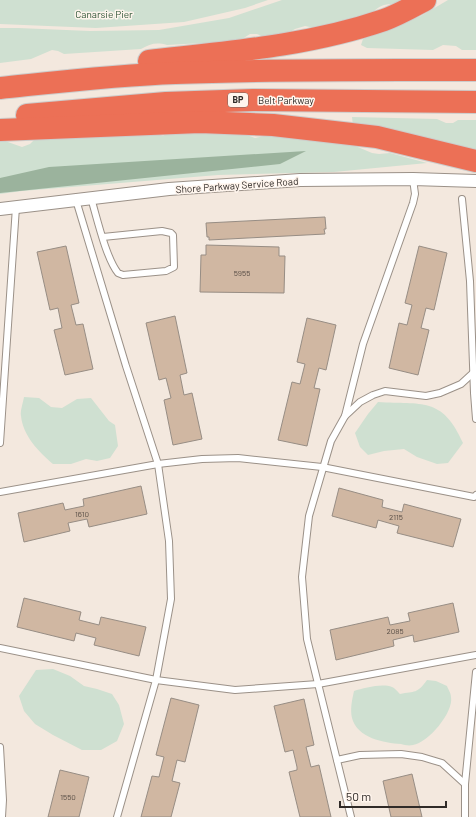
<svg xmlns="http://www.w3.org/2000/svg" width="476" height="817" font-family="Barlow,sans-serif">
  <rect width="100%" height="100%" fill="#f3e8de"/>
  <g fill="#cfe0d1">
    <path d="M 0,0 L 268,0 L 245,8 L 184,22 L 96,28 L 0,24 Z"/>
    <path d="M 282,0 L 404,0 C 391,7 386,0 373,12 L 315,28 L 305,26 L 295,29 L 286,34 L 264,37 L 257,34 L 250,34 L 239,41 L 167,45 C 156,42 150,44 141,49 L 64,54 L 58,51 L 52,50 L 31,59 L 0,63 L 0,28 L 18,28 L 90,31 L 159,30 L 229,18 Z"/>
    <path d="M 448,0 L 476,0 L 476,50 L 462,50 L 456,46 L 443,45 L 433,50 L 367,48 L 361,45 L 363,39 L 421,16 Z"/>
    <path d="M 352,117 L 437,119 L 446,123 L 453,123 L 458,120 L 476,120 L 476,151 L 353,127 Z"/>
    <path d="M 148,131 L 163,136 L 171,131 L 244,134 L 255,138 L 269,135 L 353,145 L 372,153 L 379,154 L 390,153 L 427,163 L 334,172 L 218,175 L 22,191 L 0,194 L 0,142 L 5,141 L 22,147 L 30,144 L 36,138 Z"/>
    <path d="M 24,397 L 39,398 L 51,407 L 62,408 L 77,399 L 91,398 L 109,421 L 115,425 L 118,446 L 110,458 L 97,461 L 86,459 L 71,464 L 53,464 C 39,452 23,436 21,416 C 20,411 23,403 24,397 Z"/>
    <path d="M 378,402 C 422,405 442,396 463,443 L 448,463 L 437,464 L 417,457 L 404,449 L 384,451 L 368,455 L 360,447 L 355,433 L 368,414 Z"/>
    <path d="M 53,669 L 70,676 L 84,686 L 97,689 L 112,694 L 119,705 L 124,724 L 117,741 L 101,750 L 82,750 L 53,735 L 35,724 L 24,711 L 19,696 L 36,670 Z"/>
    <path d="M 427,680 L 436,681 L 447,686 C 448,689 451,693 451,697 C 454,712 428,743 413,745 C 409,746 404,745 401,744 C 384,743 357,738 352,718 C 350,709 352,700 354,691 C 364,688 382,683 392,687 C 395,688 398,692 400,694 C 415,691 417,694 427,680 Z"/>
  </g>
  <path fill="#9bb39d" d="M 306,151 L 280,164 L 0,193 L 0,178 L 49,167 Z"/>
  <g fill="#d0b7a2" stroke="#978d84">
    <path d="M 325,217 L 326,229 L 324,229 L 325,234 L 209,240 L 209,237 L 207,237 L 206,223 Z"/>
    <path d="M 206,245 L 279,247 L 279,256 L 285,256 L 284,293 L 200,292 L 201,255 L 206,255 Z"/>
    <path d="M 66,246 L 79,303 L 71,305 L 76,325 L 83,324 L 93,369 L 65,375 L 54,330 L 62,328 L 58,308 L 50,310 L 37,252 Z"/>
    <path d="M 419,246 L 447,253 L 434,310 L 426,308 L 421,328 L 429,330 L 418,375 L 389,368 L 399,323 L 407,325 L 412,305 L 405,303 Z"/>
    <path d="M 175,316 L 187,373 L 180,375 L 184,395 L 192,393 L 202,439 L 173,445 L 164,400 L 171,398 L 166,378 L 159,380 L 146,323 Z"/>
    <path d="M 307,318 L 336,325 L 326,370 L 319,368 L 314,388 L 320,389 L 307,446 L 278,440 L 292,382 L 300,384 L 305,364 L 297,362 Z"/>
    <path d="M 141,486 L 147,514 L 89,527 L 87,519 L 68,523 L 70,531 L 24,542 L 18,513 L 63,503 L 65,510 L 84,506 L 83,499 Z"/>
    <path d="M 339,488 L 383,500 L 382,507 L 402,512 L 404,504 L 461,519 L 453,547 L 397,533 L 399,526 L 378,520 L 376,528 L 332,516 Z"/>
    <path d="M 24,598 L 81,612 L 79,620 L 99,625 L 101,617 L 146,627 L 139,656 L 94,645 L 96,638 L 76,633 L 74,641 L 17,627 Z"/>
    <path d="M 453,603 L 459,632 L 414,642 L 413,635 L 393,640 L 394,646 L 336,660 L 330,630 L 388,617 L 390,625 L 410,621 L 408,613 Z"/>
    <path d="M 171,698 L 199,705 L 185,762 L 177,760 L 172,781 L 180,783 L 171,817 L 141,817 L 152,776 L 159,777 L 164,757 L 156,755 Z"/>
    <path d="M 304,699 L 314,745 L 306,747 L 311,767 L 319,765 L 331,817 L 300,817 L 289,772 L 297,770 L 297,767 L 293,750 L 285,752 L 274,706 Z"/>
    <path d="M 60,770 L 89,777 L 79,817 L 48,817 Z"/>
    <path d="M 412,774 L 422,817 L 391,817 L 383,781 Z"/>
  </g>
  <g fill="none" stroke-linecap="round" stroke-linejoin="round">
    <g stroke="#9b9188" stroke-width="8">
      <g id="lane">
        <path d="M 91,198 C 97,218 106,258 118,273 L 123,275 L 166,271 L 174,267 L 173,235 L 171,233 L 162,231 L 103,237"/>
        <path d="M 462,199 L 470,281 L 474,393 L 476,419"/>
        <path d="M 76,200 L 126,366 L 158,464 L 169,541 L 171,599 L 156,680 L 117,817"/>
        <path d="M 345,416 L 363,344 L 413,203 L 415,194 L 413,179"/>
        <path d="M 0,443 L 16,207"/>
        <path d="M 0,492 L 158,464 L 202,459 L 238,458 L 322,467 L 464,495 L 474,497 L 476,495"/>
        <path d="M 0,648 L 156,680 L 235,690 L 318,684 L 476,655"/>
        <path d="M 0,747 L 3,800 L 2,817"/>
        <path d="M 337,760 L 360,755 L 401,754 L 422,757 L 442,763 L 465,784 L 465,817"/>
        <path d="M 465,784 L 476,672"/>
        <path d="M 351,817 L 307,639 L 302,577 L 309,516 L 331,441 L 345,416 L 360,402 L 373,395 L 385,391 L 426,396 L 440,393 L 461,384 L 473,373"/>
      </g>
    </g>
    <g stroke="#9b9188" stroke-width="14">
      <path id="street" d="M 0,209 L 169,189 L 300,180 L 413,179 L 476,181"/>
    </g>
    <g stroke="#cdcccb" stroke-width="24">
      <g id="highway">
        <path d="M 149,61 C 228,52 308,46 384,20 C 398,15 412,7 425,0"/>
        <path d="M 0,88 C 58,82 117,75 175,73 C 276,69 376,70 476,70"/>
        <path d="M 27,115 L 166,103 L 253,100 L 476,102"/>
        <path d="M 0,130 L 200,122 L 273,125 L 377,137 L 476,161"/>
      </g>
    </g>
    <use href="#lane" stroke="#fff" stroke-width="6"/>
    <use href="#street" stroke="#fff" stroke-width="12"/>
    <use href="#highway" stroke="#ec7056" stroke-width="22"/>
  </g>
  <g text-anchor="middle" stroke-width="3" stroke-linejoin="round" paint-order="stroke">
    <g font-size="8" fill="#584e46">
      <text x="242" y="276">5955</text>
      <text x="82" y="517">1610</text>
      <text x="396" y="520">2115</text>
      <text x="395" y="634">2085</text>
      <text x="68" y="800">1550</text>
    </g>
    <rect fill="#fff5ed" stroke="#6e6863" stroke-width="1" x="228" y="93" width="20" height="14" rx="3"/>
    <g font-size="9" font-weight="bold" fill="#302b28">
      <text x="238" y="103">BP</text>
    </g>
    <g font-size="10" fill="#2b5232" stroke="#fff5ed">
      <text x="104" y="18">Canarsie Pier</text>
    </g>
    <g font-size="10" fill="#302b28" stroke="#fff5ed">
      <text x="286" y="104">Belt Parkway</text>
      <text transform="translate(237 185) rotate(-4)" y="4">Shore Parkway Service Road</text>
    </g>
  </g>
  <path d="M340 801v6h106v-6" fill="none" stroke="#302b28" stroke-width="2"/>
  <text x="346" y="801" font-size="12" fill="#302b28" stroke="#fff5ed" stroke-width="3" paint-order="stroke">50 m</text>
</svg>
